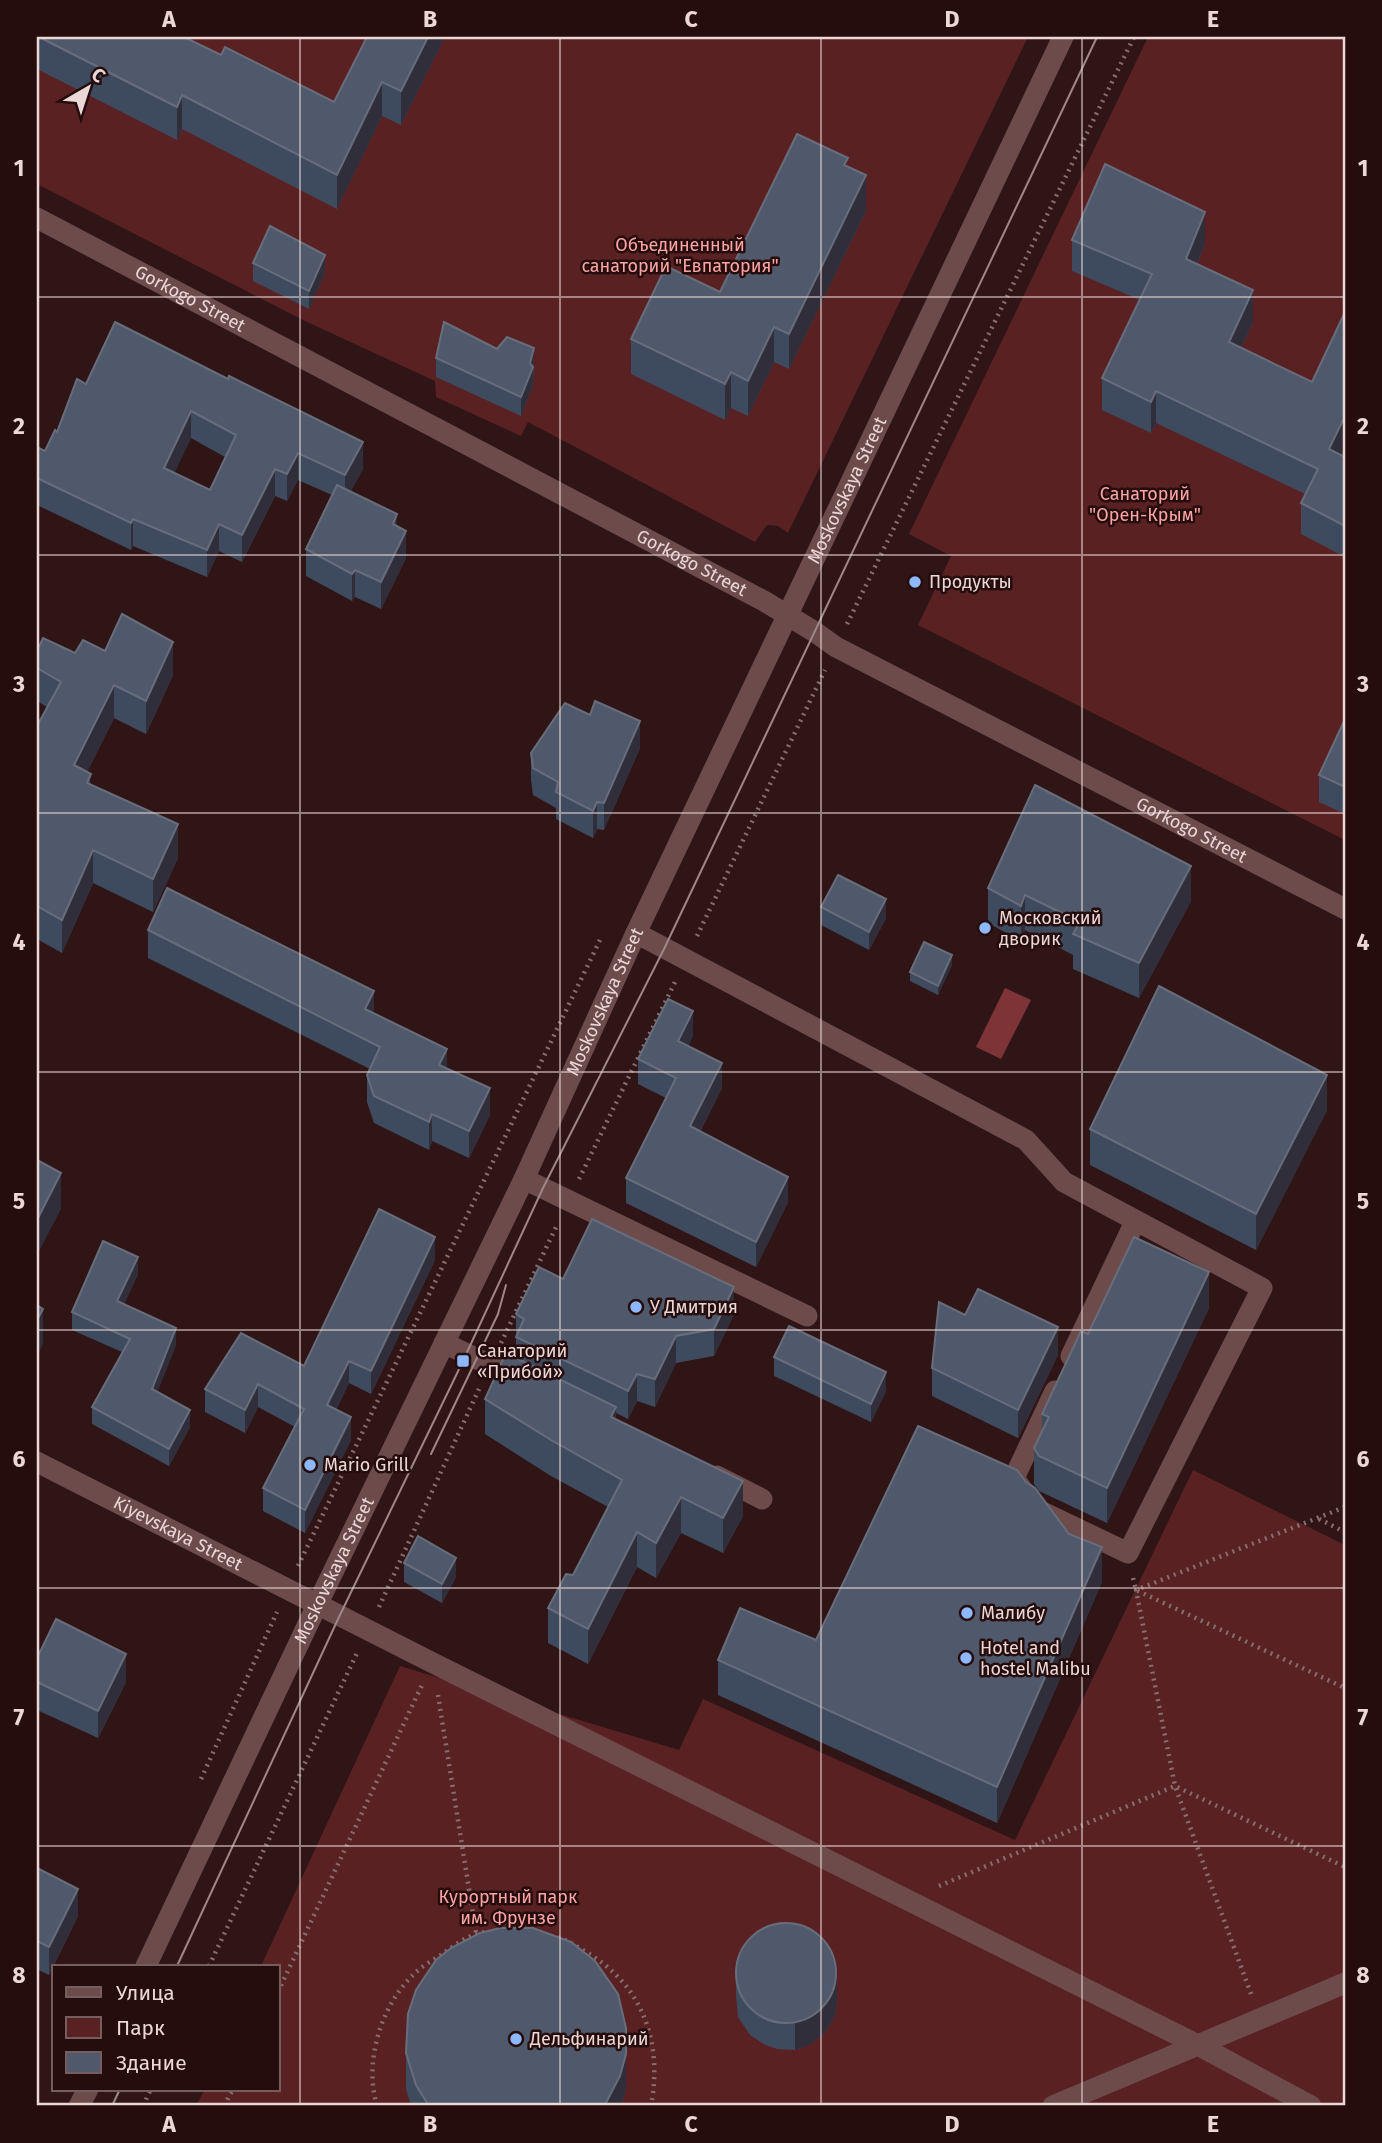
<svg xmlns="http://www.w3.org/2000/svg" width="1382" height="2143" font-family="'Fira Sans',sans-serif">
  <rect width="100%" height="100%" fill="#301516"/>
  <g fill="#5a2123">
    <path d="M 37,37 L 1028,37 L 788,533 L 778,526 L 767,525 L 755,542 L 528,422 L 521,436 L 436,397 L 435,381 L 305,321 L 37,184 Z"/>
    <path d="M 1148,37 L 1345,37 L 1345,834 L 1343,839 L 918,625 L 951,556 L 909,534 Z"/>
    <path d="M 1193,1470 L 1345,1545 L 1345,2106 L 196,2106 L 205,2089 L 278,2089 L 278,1966 L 261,1966 L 400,1666 L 679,1750 L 703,1699 L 1015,1840 Z"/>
  </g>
  <path fill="#7e3437" d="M 1005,988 L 1031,1000 L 1001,1059 L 976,1047 Z"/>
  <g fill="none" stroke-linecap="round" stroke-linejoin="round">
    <g stroke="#866e6e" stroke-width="4.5" stroke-dasharray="2 5" stroke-linecap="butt">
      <path d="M 847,624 L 1134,37"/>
      <path d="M 697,936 L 825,670"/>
      <path d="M 579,1179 L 675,982"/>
      <path d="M 501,1343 L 557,1225"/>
      <path d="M 1319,1519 L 1345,1532"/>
      <path d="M 298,1566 L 600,940"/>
      <path d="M 1133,1578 L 1136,1590 L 1345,1688"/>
      <path d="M 379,1607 L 479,1389"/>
      <path d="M 438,1695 L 476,1933"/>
      <path d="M 201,1779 L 277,1612"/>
      <path d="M 939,1886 L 1175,1786 L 1345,1867"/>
      <path d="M 551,1936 C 565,1938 574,1945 586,1952 C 643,1985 663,2043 651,2106"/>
      <path d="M 209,1966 L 357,1653"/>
      <path d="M 278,1992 L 422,1685"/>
      <path d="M 1251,1994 L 1175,1786 L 1136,1590 L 1345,1507"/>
      <path d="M 143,2106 L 151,2089"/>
      <path d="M 224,2106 L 233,2089"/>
      <path d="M 377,2106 C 364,2063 380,2007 413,1975 C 421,1966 434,1960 444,1953 C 457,1943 471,1933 487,1932"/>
    </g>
    <g stroke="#6c4b4a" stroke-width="21">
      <path id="s1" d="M 37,218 L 764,601 L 815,632 L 836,647 L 1345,909"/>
      <path d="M 636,933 L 1026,1140 L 1064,1182 L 1262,1288 L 1128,1553 L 1036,1509 L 1014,1478 L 1055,1391"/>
      <path d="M 524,1179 L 807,1316"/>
      <path d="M 444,1343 L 525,1382"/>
      <path d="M 1071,1356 L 1135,1222"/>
      <path id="s2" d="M 37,1462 L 433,1663 L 1198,2045 L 1311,2106"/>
      <path d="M 717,1476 L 762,1499"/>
      <path id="s3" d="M 146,1966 L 317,1605 L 524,1179 L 636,933 L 1063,37"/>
      <path d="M 79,2106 L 88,2089"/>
      <path d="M 1053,2106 L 1345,1983"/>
    </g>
    <g stroke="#9e8787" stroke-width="2">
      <path d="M 431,1454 L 498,1314 L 506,1285"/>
      <path d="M 177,1966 L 339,1617 L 463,1361 L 543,1188 L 664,949 L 1097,37"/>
      <path d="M 112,2106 L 120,2089"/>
    </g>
  </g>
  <g fill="#3e4a5e" fill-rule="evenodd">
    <path d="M 37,37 L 184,37 L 221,55 L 334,102 L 445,37 L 401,125 L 382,116 L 337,209 L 182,129 L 177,140 L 37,69 Z"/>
    <path d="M 1345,51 L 1345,74 L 1343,74 L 1343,55 Z"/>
    <path d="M 848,166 L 866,211 L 789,369 L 774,362 L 748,416 L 731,408 L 725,420 L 631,374 L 631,339 L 720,292 Z"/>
    <path d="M 1072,240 L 1205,244 L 1197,264 L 1253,322 L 1241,348 L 1345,447 L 1342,455 L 1345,457 L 1345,557 L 1301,534 L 1301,503 L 1305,494 L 1156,423 L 1151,433 L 1102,410 L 1102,378 L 1140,300 L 1072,271 Z"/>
    <path d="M 253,263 L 325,273 L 309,309 L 253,281 Z"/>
    <path d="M 115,322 L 363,469 L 350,492 L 397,526 L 406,558 L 381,609 L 355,597 L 352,601 L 306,576 L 306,549 L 332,495 L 298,480 L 287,501 L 275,496 L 242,562 L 219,551 L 207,577 L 133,546 L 131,550 L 37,505 L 37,447 L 45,451 L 57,432 L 86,384 ZM 191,438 L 225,457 L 210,490 L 174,473 Z"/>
    <path d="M 436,358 L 534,367 L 533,386 L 521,416 L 436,377 Z"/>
    <path d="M 37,651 L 75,653 L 105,651 L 173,675 L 146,734 L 114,718 L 87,772 L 91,785 L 178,858 L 153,912 L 93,883 L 62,953 L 37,939 L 37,726 L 47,707 L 37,701 Z"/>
    <path d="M 1345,719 L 1345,814 L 1319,802 L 1319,775 Z"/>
    <path d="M 640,748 L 604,830 L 597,829 L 593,838 L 556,819 L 556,808 L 533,795 L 531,780 L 531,753 Z"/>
    <path d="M 988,888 L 1191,901 L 1139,998 L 1073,969 L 1073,955 L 1025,930 L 1021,941 L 988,923 Z"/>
    <path d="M 821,907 L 886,918 L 869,950 L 821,925 Z"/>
    <path d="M 148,930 L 374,1014 L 447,1069 L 490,1115 L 469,1158 L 432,1141 L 429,1150 L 374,1123 L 367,1102 L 367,1075 L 370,1069 L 148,958 Z"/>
    <path d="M 952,965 L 938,995 L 910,981 L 910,972 Z"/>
    <path d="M 693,1036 L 688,1046 L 722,1088 L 700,1132 L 788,1202 L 756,1267 L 626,1203 L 626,1178 L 666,1098 L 638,1084 L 638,1059 Z"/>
    <path d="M 1327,1110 L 1256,1250 L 1090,1165 L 1090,1129 Z"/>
    <path d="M 435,1260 L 371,1394 L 349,1383 L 336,1410 L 351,1440 L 305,1533 L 263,1511 L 263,1488 L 295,1427 L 258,1407 L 245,1433 L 205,1412 L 205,1389 L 304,1366 Z"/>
    <path d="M 138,1274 L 124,1304 L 176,1345 L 157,1392 L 190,1427 L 169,1466 L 92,1424 L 92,1407 L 122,1352 L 72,1330 L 72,1312 Z"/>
    <path d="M 563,1279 L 734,1314 L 714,1356 L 676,1363 L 655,1407 L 637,1401 L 628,1419 L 616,1413 L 616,1419 L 743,1516 L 723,1553 L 681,1533 L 656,1578 L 637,1567 L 588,1664 L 548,1643 L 548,1608 L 573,1575 L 608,1507 L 551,1476 L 485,1434 L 485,1399 L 516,1358 L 516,1314 Z"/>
    <path d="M 1209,1308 L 1107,1523 L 1039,1491 L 1034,1484 L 1034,1448 L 1042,1431 L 1042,1414 L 1088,1334 Z"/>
    <path d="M 965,1315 L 1058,1355 L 1018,1438 L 932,1396 L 932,1368 Z"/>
    <path d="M 774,1357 L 886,1391 L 871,1422 L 774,1376 Z"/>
    <path d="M 404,1563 L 456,1577 L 442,1603 L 404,1582 Z"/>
    <path d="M 1102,1582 L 997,1823 L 718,1695 L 718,1660 Z"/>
    <path d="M 37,1658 L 126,1682 L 98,1738 L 37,1710 Z"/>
    <path d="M 37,1868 L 78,1916 L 49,1975 L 37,1969 Z"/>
    <path d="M 736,1968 L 837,2002 L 835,2016 L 824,2034 L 809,2045 L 795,2050 L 777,2049 L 765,2045 L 750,2035 L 738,2017 L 736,1995 Z"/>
    <path d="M 406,2053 L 626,2064 L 626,2089 L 621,2106 L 411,2106 L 406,2089 Z"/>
  </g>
  <g fill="#312e3c">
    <path d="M 428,37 L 445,37 L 401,125 L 401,91 Z"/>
    <path d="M 382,82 L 382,116 L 337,209 L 337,175 Z"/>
    <path d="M 182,95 L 182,129 L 177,140 L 177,107 Z"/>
    <path d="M 866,175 L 866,211 L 789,369 L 789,334 Z"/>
    <path d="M 1205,212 L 1205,244 L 1186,290 L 1186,259 Z"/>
    <path d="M 325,255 L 325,273 L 309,309 L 309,291 Z"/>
    <path d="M 1253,290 L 1253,322 L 1229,373 L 1229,342 Z"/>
    <path d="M 774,327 L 774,362 L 748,416 L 748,381 Z"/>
    <path d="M 534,348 L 533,386 L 521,416 L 521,397 Z"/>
    <path d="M 731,372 L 731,408 L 725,420 L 725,384 Z"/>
    <path d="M 1156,391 L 1156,423 L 1151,433 L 1151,402 Z"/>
    <path d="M 191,411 L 191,438 L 164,495 L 164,468 Z"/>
    <path d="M 1345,416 L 1345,447 L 1329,480 L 1329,449 Z"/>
    <path d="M 363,442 L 363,469 L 345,502 L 345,475 Z"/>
    <path d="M 298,453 L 298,480 L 287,501 L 287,474 Z"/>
    <path d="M 275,469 L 275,496 L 242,562 L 242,535 Z"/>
    <path d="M 397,514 L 397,542 L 393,524 Z"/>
    <path d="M 133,519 L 133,546 L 131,550 L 131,523 Z"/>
    <path d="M 219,524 L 219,551 L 207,577 L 207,550 Z"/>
    <path d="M 406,531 L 406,558 L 381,609 L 381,582 Z"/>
    <path d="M 355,570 L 355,597 L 352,601 L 352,574 Z"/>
    <path d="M 173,642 L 173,675 L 146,734 L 146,701 Z"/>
    <path d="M 114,685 L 114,718 L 74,798 L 74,765 Z"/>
    <path d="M 640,721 L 640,748 L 604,830 L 604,803 Z"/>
    <path d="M 597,802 L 597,829 L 593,838 L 593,811 Z"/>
    <path d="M 178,824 L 178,858 L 153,912 L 153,879 Z"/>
    <path d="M 93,850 L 93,883 L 62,953 L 62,920 Z"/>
    <path d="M 1191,866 L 1191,901 L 1139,998 L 1139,963 Z"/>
    <path d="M 1025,895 L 1025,930 L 1021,941 L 1021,906 Z"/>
    <path d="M 886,899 L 886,918 L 869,950 L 869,932 Z"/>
    <path d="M 952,955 L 952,965 L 938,995 L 938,986 Z"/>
    <path d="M 374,991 L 374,1018 L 365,1009 Z"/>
    <path d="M 693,1011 L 693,1036 L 678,1066 L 678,1041 Z"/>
    <path d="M 447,1049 L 447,1076 L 439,1065 Z"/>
    <path d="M 722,1063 L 722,1088 L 690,1151 L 690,1126 Z"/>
    <path d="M 1327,1075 L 1327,1110 L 1256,1250 L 1256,1214 Z"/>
    <path d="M 490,1088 L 490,1115 L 469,1158 L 469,1131 Z"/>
    <path d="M 432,1114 L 432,1141 L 429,1150 L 429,1122 Z"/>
    <path d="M 61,1173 L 61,1209 L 37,1255 L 37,1220 Z"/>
    <path d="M 788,1177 L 788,1202 L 756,1267 L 756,1242 Z"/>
    <path d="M 435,1237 L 435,1260 L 371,1394 L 371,1371 Z"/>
    <path d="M 138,1257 L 138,1274 L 117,1319 L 117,1301 Z"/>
    <path d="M 1209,1272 L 1209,1308 L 1107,1523 L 1107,1488 Z"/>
    <path d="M 734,1287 L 734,1314 L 714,1356 L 714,1329 Z"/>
    <path d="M 43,1309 L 43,1344 L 37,1356 L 37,1320 Z"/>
    <path d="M 1058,1327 L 1058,1355 L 1018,1438 L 1018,1410 Z"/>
    <path d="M 176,1328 L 176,1345 L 152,1406 L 152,1389 Z"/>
    <path d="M 676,1336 L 676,1363 L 655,1407 L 655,1379 Z"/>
    <path d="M 349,1361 L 349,1383 L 327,1428 L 327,1405 Z"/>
    <path d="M 886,1372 L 886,1391 L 871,1422 L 871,1404 Z"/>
    <path d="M 637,1374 L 637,1401 L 628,1419 L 628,1391 Z"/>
    <path d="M 258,1384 L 258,1407 L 245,1433 L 245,1410 Z"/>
    <path d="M 616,1407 L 616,1442 L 611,1417 Z"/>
    <path d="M 190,1410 L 190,1427 L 169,1466 L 169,1449 Z"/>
    <path d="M 351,1417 L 351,1440 L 305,1533 L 305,1510 Z"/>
    <path d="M 743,1481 L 743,1516 L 723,1553 L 723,1518 Z"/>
    <path d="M 681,1497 L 681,1533 L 656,1578 L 656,1543 Z"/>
    <path d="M 637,1532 L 637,1567 L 588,1664 L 588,1629 Z"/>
    <path d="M 1102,1547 L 1102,1582 L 997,1823 L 997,1787 Z"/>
    <path d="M 456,1558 L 456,1577 L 442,1603 L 442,1584 Z"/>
    <path d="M 126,1654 L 126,1682 L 98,1738 L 98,1711 Z"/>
    <path d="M 78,1889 L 78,1916 L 49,1975 L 49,1947 Z"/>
    <path d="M 837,1974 L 837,2002 L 835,2016 L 824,2034 L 809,2045 L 795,2050 L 795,2022 Z"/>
    <path d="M 626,2028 L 626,2089 L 621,2106 L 603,2106 Z"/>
  </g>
  <g fill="#50596b" stroke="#686d7c" stroke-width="2" fill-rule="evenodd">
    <path d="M 39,37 L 184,37 L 221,55 L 225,47 L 334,102 L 367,37 L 428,37 L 401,91 L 382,82 L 337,175 L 182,95 L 177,107 Z"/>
    <path d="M 797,134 L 848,158 L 844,165 L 866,175 L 789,334 L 774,327 L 748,381 L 731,372 L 725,384 L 631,339 L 666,266 L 720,292 Z"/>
    <path d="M 1105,164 L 1205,212 L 1186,259 L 1253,290 L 1229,342 L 1312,382 L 1345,312 L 1345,416 L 1329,449 L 1345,457 L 1345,526 L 1301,503 L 1318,469 L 1156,391 L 1151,402 L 1102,378 L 1152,274 L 1072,240 Z"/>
    <path d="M 270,226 L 325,255 L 309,291 L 253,263 Z"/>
    <path d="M 115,322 L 228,379 L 229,376 L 363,442 L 345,475 L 298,453 L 287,474 L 275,469 L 242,535 L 219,524 L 207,550 L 133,519 L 131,523 L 37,478 L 37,447 L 45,451 L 55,430 L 57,432 L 77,379 L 86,384 ZM 191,411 L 236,435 L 210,490 L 164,468 Z"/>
    <path d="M 444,322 L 497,349 L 507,337 L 534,348 L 530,363 L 533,367 L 521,397 L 436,358 Z"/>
    <path d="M 337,485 L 397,514 L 393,524 L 406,531 L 381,582 L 355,570 L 352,574 L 306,549 Z"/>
    <path d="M 122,614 L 173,642 L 146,701 L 114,685 L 74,765 L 91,774 L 87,783 L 178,824 L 153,879 L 93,850 L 62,920 L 37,906 L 37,726 L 61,682 L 37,668 L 37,651 L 43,638 L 75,653 L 83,640 L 105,651 Z"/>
    <path d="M 595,701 L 640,721 L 604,803 L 597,802 L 593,811 L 556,792 L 558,782 L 533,768 L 531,753 L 565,703 L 590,715 Z"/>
    <path d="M 1345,719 L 1345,787 L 1319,775 Z"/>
    <path d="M 1035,785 L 1191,866 L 1139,963 L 1073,934 L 1080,922 L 1025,895 L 1021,906 L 988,888 Z"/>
    <path d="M 838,875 L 886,899 L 869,932 L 821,907 Z"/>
    <path d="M 167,888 L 374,991 L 365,1009 L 447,1049 L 439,1065 L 490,1088 L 469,1131 L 432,1114 L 429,1122 L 374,1096 L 367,1075 L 380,1047 L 148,930 Z"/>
    <path d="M 924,942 L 952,955 L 938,986 L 910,972 Z"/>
    <path d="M 1159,986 L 1327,1075 L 1256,1214 L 1090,1129 Z"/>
    <path d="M 668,999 L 693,1011 L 678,1041 L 722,1063 L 690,1126 L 788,1177 L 756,1242 L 626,1178 L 676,1078 L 638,1059 Z"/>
    <path d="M 37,1160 L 61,1173 L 37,1220 Z"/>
    <path d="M 379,1209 L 435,1237 L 371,1371 L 349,1361 L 327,1405 L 351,1417 L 305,1510 L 263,1488 L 304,1409 L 258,1384 L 245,1410 L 205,1389 L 241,1333 L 304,1366 Z"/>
    <path d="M 592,1219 L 734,1287 L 714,1329 L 676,1336 L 655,1379 L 637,1374 L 628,1391 L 516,1337 L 524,1319 L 516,1314 L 539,1267 L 563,1279 Z"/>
    <path d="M 1134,1237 L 1209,1272 L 1107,1488 L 1039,1456 L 1034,1448 L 1049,1417 L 1042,1414 L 1081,1331 L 1088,1334 Z"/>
    <path d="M 103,1241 L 138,1257 L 117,1301 L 176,1328 L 152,1389 L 190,1410 L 169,1449 L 92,1407 L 130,1339 L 72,1312 Z"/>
    <path d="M 978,1289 L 1058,1327 L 1018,1410 L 932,1368 L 939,1302 L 965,1315 Z"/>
    <path d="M 37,1305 L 43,1309 L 37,1320 Z"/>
    <path d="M 789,1326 L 886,1372 L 871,1404 L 774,1357 Z"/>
    <path d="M 506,1353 L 616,1407 L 611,1417 L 743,1481 L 723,1518 L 681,1497 L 656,1543 L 637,1532 L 588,1629 L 548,1608 L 566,1574 L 573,1575 L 622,1480 L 551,1440 L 485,1399 Z"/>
    <path d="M 918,1426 L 1017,1470 L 1026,1482 L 1035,1488 L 1069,1534 L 1102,1547 L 997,1787 L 718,1660 L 740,1608 L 816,1640 Z"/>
    <path d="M 418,1536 L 456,1558 L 442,1584 L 404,1563 Z"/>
    <path d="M 56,1619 L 126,1654 L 98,1711 L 37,1682 L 37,1658 Z"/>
    <path d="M 37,1868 L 78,1889 L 49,1947 L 37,1941 Z"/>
    <circle cx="786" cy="1973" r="50"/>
    <path d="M 500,1928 L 533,1928 L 571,1942 L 595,1961 L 618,1994 L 626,2028 L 626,2054 L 620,2076 L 606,2103 L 603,2106 L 429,2106 L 416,2085 L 406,2053 L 408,2014 L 416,1990 L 436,1960 L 451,1948 L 480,1933 Z"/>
  </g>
  <path fill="none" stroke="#ead7d6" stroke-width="2" stroke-opacity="0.55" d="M 300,37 L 300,2106M 560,37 L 560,2106M 821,37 L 821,2106M 1082,37 L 1082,2106M 37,297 L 1345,297M 37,555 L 1345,555M 37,813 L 1345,813M 37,1072 L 1345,1072M 37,1330 L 1345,1330M 37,1588 L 1345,1588M 37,1846 L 1345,1846"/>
  <g fill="#8eb8fd" stroke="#250c0d" stroke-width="2.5">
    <circle cx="915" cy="582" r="7"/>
    <circle cx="985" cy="928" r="7"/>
    <circle cx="636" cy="1307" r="7"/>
    <rect x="456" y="1354" width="14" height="14" rx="3.5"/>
    <circle cx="310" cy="1465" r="7"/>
    <circle cx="967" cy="1613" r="7"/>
    <circle cx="966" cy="1658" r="7"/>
    <circle cx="516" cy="2039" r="7"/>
  </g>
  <g text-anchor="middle" stroke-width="5" stroke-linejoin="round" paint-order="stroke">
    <g font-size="18" fill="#fca3a3" stroke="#250c0d">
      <text x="680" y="251">Объединенный<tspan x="680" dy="21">санаторий "Евпатория"</tspan></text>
      <text x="1145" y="500">Санаторий<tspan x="1145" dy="21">"Орен-Крым"</tspan></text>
      <text x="508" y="1903">Курортный парк<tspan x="508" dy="21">им. Фрунзе</tspan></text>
    </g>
    <g font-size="18" fill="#ead7d6" stroke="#250c0d">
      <text dy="6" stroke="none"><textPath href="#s1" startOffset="173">Gorkogo Street</textPath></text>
      <text dy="6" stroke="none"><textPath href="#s3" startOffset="1634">Moskovskaya Street</textPath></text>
      <text dy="6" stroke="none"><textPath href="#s1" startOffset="740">Gorkogo Street</textPath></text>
      <text dy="6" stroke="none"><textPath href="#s1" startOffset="1307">Gorkogo Street</textPath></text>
      <text dy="6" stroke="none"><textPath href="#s3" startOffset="1068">Moskovskaya Street</textPath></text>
      <text dy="6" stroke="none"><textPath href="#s2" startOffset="158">Kiyevskaya Street</textPath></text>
      <text dy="6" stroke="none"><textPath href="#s3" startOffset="438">Moskovskaya Street</textPath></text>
    </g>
    <g font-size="18" fill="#ead7d6" stroke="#250c0d" text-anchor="start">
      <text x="929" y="588">Продукты</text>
      <text x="999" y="924">Московский<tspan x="999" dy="21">дворик</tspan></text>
      <text x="650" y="1313">У Дмитрия</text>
      <text x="477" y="1357">Санаторий<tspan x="477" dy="21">«Прибой»</tspan></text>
      <text x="324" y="1471">Mario Grill</text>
      <text x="981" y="1619">Малибу</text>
      <text x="980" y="1654">Hotel and<tspan x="980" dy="21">hostel Malibu</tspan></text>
      <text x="530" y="2045">Дельфинарий</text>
    </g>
  </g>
  <rect width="1382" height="2143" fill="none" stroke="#250c0d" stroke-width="77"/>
  <rect x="52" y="1965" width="228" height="126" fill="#250c0d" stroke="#745d5d" stroke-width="2"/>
  <rect x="66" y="1987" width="35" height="10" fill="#6c4b4a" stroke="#745d5d" stroke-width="2"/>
  <text x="116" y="2000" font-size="21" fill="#ead7d6">Улица</text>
  <rect x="66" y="2017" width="35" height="21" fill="#5a2123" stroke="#745d5d" stroke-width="2"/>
  <text x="116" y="2035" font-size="21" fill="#ead7d6">Парк</text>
  <rect x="66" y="2052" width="35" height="21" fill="#50596b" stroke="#745d5d" stroke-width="2"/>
  <text x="116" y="2070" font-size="21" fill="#ead7d6">Здание</text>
  <g transform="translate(88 88) rotate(39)" stroke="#250c0d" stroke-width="5" paint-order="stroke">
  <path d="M0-5L12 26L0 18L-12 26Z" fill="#ead7d6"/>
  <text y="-10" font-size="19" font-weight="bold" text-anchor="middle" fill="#ead7d6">С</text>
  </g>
  <rect x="38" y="38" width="1306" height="2066" fill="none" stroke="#ead7d6" stroke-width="2.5"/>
  <g font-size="23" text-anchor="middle" font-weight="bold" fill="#ead7d6">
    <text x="169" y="27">A</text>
    <text x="430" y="27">B</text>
    <text x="691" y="27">C</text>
    <text x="952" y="27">D</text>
    <text x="1213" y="27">E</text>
    <text x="19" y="176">1</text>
    <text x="1363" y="176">1</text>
    <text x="19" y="434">2</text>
    <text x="1363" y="434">2</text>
    <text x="19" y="692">3</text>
    <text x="1363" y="692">3</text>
    <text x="19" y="950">4</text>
    <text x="1363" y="950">4</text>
    <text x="19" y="1209">5</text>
    <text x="1363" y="1209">5</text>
    <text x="19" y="1467">6</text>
    <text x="1363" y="1467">6</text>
    <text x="19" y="1725">7</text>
    <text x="1363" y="1725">7</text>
    <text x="19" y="1983">8</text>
    <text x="1363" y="1983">8</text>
    <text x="169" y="2132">A</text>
    <text x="430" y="2132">B</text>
    <text x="691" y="2132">C</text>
    <text x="952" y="2132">D</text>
    <text x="1213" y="2132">E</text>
  </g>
</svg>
